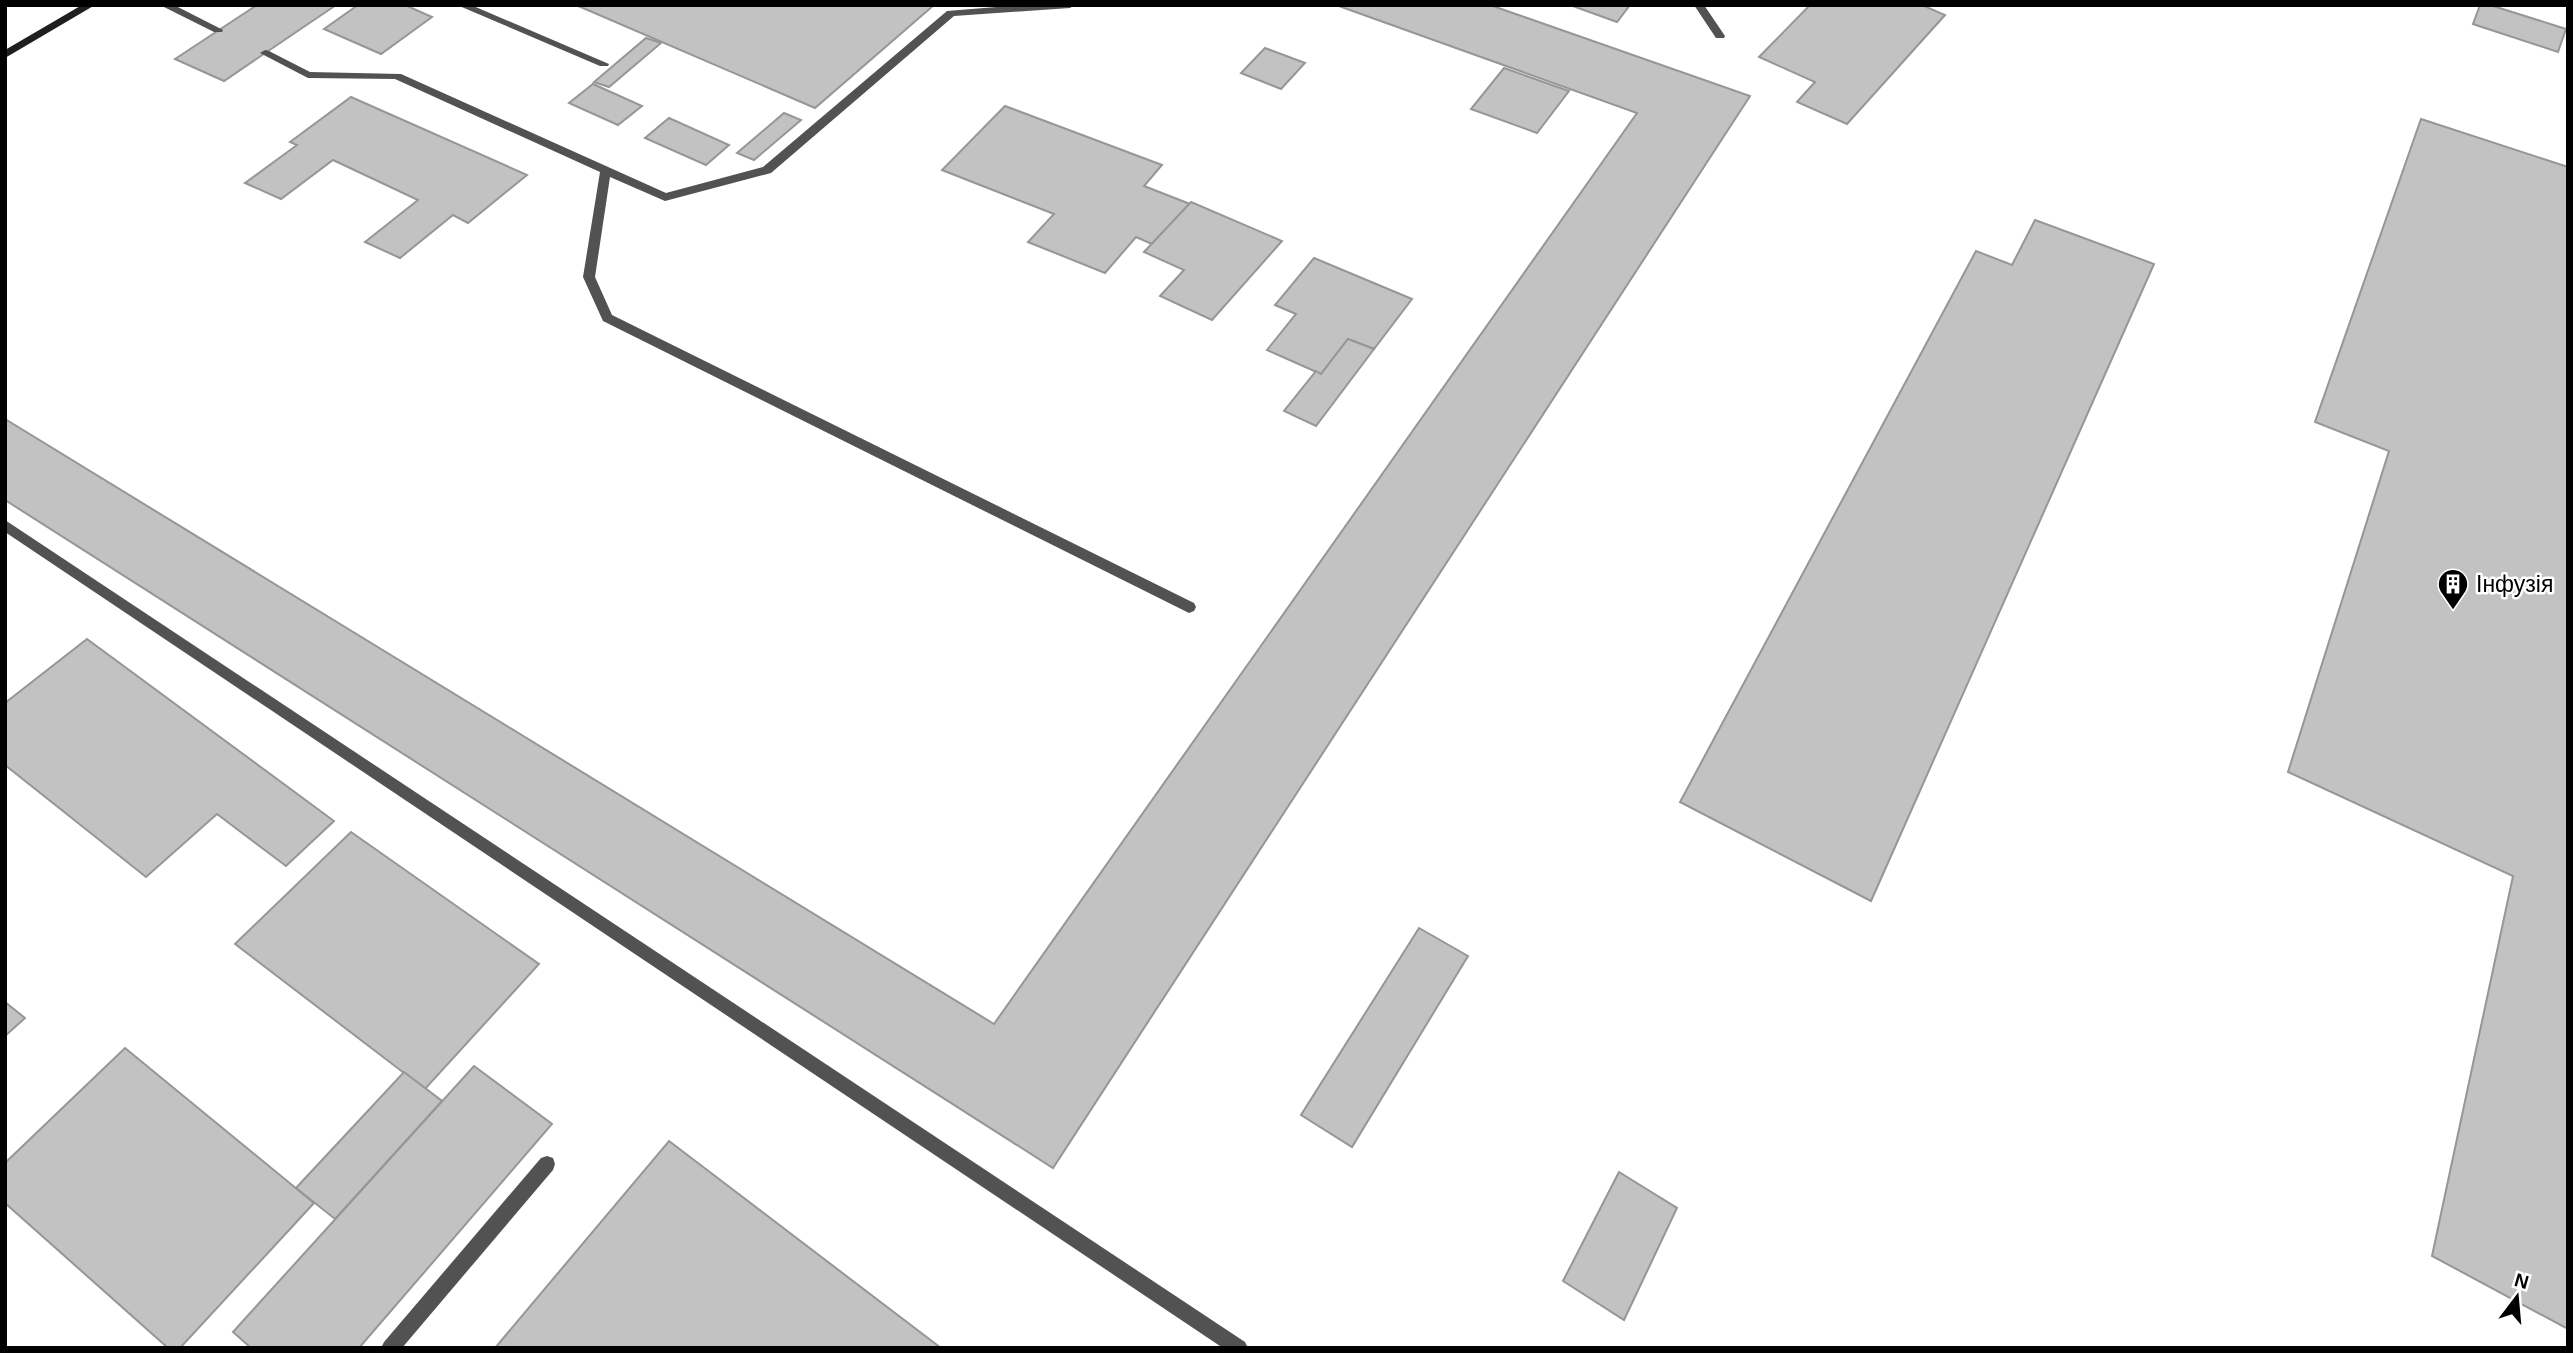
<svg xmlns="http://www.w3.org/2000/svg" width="2573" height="1353" font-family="Helvetica,sans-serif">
  <rect width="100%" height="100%" fill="#fff"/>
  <g fill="#c2c2c2" stroke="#969696" stroke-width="2">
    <path d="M 257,5 L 336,5 L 224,81 L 175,59 Z"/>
    <path d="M 358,5 L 405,5 L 432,17 L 381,54 L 324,29 Z"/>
    <path d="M 576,5 L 934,5 L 815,108 Z"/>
    <path d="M 1336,5 L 1490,5 L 1750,96 L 1053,1168 L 5,500 L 5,419 L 994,1024 L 1637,113 Z"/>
    <path d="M 1570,5 L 1630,5 L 1617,22 Z"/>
    <path d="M 1810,5 L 1922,5 L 1945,15 L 1847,124 L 1797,102 L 1815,82 L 1759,57 Z"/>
    <path d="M 2480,5 L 2490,5 L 2566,29 L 2558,52 L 2473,24 Z"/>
    <path d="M 646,38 L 661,43 L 609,87 L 594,82 Z"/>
    <path d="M 1265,48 L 1305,63 L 1281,89 L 1241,73 Z"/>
    <path d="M 1504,68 L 1569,91 L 1537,133 L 1471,109 Z"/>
    <path d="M 593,84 L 642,106 L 618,125 L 569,103 Z"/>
    <path d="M 351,97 L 527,175 L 468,223 L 453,215 L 400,258 L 365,242 L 418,200 L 333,160 L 281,199 L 245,183 L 297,145 L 290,142 Z"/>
    <path d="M 1005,106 L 1162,165 L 1144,186 L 1190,204 L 1152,244 L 1136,237 L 1105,273 L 1028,242 L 1054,214 L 942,170 Z"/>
    <path d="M 784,113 L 801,120 L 754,160 L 737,153 Z"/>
    <path d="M 669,118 L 729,145 L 706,165 L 645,138 Z"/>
    <path d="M 2421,119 L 2568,167 L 2568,1329 L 2432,1256 L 2513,876 L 2288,772 L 2389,451 L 2315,422 Z"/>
    <path d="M 1191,202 L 1282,241 L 1212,320 L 1160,296 L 1184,270 L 1144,252 Z"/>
    <path d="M 2035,220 L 2154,264 L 1871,901 L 1680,802 L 1976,251 L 2012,265 Z"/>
    <path d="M 1314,258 L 1412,299 L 1374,349 L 1348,339 L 1321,374 L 1267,350 L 1296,314 L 1275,305 Z"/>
    <path d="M 1348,339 L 1374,349 L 1316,426 L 1284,411 L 1316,371 L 1321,374 Z"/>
    <path d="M 87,639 L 334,821 L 286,866 L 217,814 L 146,877 L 5,765 L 5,703 Z"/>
    <path d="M 351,832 L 539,964 L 425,1089 L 235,944 Z"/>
    <path d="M 1419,928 L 1468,956 L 1352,1147 L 1301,1115 Z"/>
    <path d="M 5,1002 L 25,1018 L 5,1036 Z"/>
    <path d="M 125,1048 L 314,1203 L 180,1348 L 168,1348 L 5,1203 L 5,1163 Z"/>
    <path d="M 474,1066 L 552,1124 L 359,1348 L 251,1348 L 233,1332 Z"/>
    <path d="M 404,1072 L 442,1101 L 335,1219 L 296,1188 Z"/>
    <path d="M 669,1141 L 941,1348 L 495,1348 Z"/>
    <path d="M 1619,1172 L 1677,1208 L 1624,1320 L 1563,1281 Z"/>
  </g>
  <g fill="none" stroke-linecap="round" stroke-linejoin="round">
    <g fill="#525252" fill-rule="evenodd">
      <path d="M 160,5 L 174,5 L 223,30 L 222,32 L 214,32 Z"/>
      <path d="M 457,5 L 471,5 L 609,64 L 608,66 L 600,66 Z"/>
      <path d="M 1020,5 L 1075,5 L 1070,8 L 954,16 L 771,173 L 665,201 L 610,177 L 595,277 L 612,315 L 1194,603 L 1196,607 L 1194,611 L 1189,613 L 603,321 L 583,277 L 600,172 L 395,79 L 308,78 L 260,53 L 265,50 L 269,51 L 310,72 L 401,74 L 666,193 L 763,167 L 947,11 Z"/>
      <path d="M 1694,5 L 1704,5 L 1725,36 L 1724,38 L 1716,38 Z"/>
      <path d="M 5,520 L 1245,1342 L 1248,1348 L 1223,1348 L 5,532 Z"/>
      <path d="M 547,1156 L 553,1158 L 555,1164 L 553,1170 L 402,1348 L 381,1348 L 384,1342 L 541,1158 Z"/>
    </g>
    <path fill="#1f1f1f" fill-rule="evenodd" d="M 82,5 L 95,5 L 5,58 L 5,50 Z"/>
  </g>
  <defs>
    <g id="building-pin" transform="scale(1.575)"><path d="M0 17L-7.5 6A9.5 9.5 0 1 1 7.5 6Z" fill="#000" stroke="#fff"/><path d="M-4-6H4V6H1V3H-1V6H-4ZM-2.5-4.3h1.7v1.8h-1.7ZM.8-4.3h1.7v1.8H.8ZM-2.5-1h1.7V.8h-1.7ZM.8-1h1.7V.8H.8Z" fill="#fff"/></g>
  </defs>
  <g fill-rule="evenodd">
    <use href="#building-pin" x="2453" y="584"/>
  </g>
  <g text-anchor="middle" stroke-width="5" stroke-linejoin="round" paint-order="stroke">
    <g font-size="23" fill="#000" stroke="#fff" text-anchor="start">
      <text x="2476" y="592">Інфузія</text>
    </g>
  </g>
  <rect width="2573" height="1353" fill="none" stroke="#000000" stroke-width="14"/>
  <g transform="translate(2517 1297) rotate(16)" stroke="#ffffff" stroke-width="5" paint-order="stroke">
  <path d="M0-5L12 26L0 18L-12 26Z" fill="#000000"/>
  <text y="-10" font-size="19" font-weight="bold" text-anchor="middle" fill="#000000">N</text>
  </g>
</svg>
